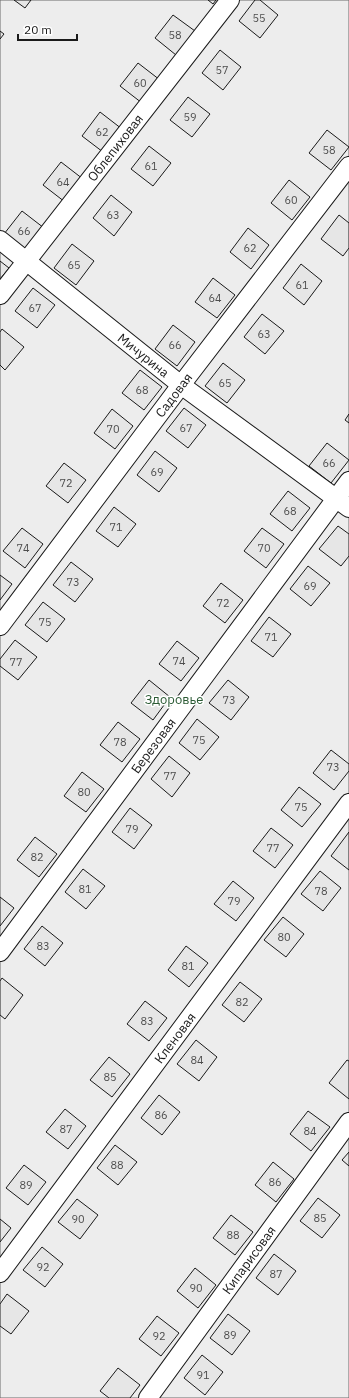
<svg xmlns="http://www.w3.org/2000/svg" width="349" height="1398" font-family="'IBM Plex Sans',sans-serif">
  <rect width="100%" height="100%" fill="#fff"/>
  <rect fill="#ededed" stroke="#6a6a6a" x="0" y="0" width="349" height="1398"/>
  <g fill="#e6e6e6" stroke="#1a1a1a">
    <path d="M 14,0 L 31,0 L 25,8 Z"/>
    <path d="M 208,0 L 216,0 L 213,4 Z"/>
    <path d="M 255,0 L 260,0 L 278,15 L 260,38 L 239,21 Z"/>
    <path d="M 173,15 L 195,31 L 176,55 L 155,38 Z"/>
    <path d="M 0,31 L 4,34 L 0,39 Z"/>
    <path d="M 220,50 L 241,67 L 223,90 L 202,73 Z"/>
    <path d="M 138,63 L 160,80 L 142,103 L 120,86 Z"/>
    <path d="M 188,97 L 210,114 L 192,137 L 170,120 Z"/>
    <path d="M 100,112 L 122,129 L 103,152 L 82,136 Z"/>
    <path d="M 327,130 L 349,147 L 331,170 L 309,153 Z"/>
    <path d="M 149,146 L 171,163 L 153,186 L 131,169 Z"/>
    <path d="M 61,162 L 83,179 L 65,202 L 43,185 Z"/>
    <path d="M 289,180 L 310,197 L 292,220 L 271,203 Z"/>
    <path d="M 111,195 L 132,212 L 114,236 L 93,218 Z"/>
    <path d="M 22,211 L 44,228 L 26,251 L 4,234 Z"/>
    <path d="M 339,215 L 349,223 L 349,248 L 343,256 L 321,239 Z"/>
    <path d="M 248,228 L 269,245 L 251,269 L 230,252 Z"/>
    <path d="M 72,244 L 94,261 L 76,285 L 54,268 Z"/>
    <path d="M 0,261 L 9,268 L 0,279 Z"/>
    <path d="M 301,264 L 322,281 L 304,305 L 283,288 Z"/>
    <path d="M 213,278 L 235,295 L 217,318 L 195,302 Z"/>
    <path d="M 33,288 L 55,305 L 37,328 L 15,311 Z"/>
    <path d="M 262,314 L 284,331 L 265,354 L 244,337 Z"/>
    <path d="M 173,325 L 195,342 L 177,366 L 155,349 Z"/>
    <path d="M 2,329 L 24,347 L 5,370 L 0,365 L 0,332 Z"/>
    <path d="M 223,363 L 245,380 L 227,403 L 205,386 Z"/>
    <path d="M 140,370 L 162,387 L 144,410 L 122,393 Z"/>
    <path d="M 184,408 L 206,425 L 188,448 L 166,431 Z"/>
    <path d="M 112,409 L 133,426 L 115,449 L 94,433 Z"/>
    <path d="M 349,414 L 349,423 L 345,420 Z"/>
    <path d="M 327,443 L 349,460 L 331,483 L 309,466 Z"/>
    <path d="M 155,451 L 177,468 L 159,492 L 137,475 Z"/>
    <path d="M 64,463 L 86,480 L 68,503 L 46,486 Z"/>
    <path d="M 288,491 L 310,508 L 292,531 L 270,514 Z"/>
    <path d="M 114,507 L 136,524 L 118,547 L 96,531 Z"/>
    <path d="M 338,526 L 349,534 L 349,556 L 341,566 L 319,549 Z"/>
    <path d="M 22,528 L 43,544 L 25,568 L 3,551 Z"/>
    <path d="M 262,528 L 284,544 L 266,568 L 244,551 Z"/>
    <path d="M 71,562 L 93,579 L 75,602 L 53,585 Z"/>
    <path d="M 308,566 L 330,583 L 311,606 L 290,589 Z"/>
    <path d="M 0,575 L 12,584 L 0,600 Z"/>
    <path d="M 221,583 L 243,600 L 225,623 L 203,606 Z"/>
    <path d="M 43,602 L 65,619 L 47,642 L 25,625 Z"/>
    <path d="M 269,617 L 291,634 L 273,657 L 251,641 Z"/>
    <path d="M 15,640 L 37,657 L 18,680 L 0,666 L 0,659 Z"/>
    <path d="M 177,641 L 199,658 L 181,681 L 159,664 Z"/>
    <path d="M 149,680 L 170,697 L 153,720 L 131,703 Z"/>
    <path d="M 228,680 L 249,697 L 231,720 L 209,703 Z"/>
    <path d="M 197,719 L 219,737 L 200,760 L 179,743 Z"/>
    <path d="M 118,722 L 140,739 L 122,762 L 100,745 Z"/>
    <path d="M 331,750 L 349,764 L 349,771 L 334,790 L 313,773 Z"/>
    <path d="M 169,756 L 190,773 L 172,797 L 151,779 Z"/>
    <path d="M 82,772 L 104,789 L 86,812 L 64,796 Z"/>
    <path d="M 299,787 L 321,804 L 302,827 L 281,810 Z"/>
    <path d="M 130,808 L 152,825 L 134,849 L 112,832 Z"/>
    <path d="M 271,828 L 293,845 L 275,868 L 253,851 Z"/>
    <path d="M 349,832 L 349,870 L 331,856 Z"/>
    <path d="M 35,837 L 57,854 L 39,877 L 17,860 Z"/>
    <path d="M 83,869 L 105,886 L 86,909 L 65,892 Z"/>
    <path d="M 320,871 L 341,888 L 323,911 L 301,894 Z"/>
    <path d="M 233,881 L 254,898 L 236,921 L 214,904 Z"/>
    <path d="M 0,897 L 14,908 L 0,926 Z"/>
    <path d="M 283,917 L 304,934 L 286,957 L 264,940 Z"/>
    <path d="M 42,926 L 63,943 L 45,966 L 24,949 Z"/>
    <path d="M 186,946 L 208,963 L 189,987 L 168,970 Z"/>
    <path d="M 2,978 L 23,995 L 5,1019 L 0,1015 L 0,981 Z"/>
    <path d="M 240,982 L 262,999 L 244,1022 L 222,1005 Z"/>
    <path d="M 145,1001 L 167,1018 L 149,1041 L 127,1024 Z"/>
    <path d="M 196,1040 L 217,1057 L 199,1081 L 177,1064 Z"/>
    <path d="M 109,1057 L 130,1074 L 112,1097 L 90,1080 Z"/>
    <path d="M 347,1060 L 349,1061 L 349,1099 L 329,1083 Z"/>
    <path d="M 159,1095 L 180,1112 L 162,1135 L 141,1118 Z"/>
    <path d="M 65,1109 L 86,1126 L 68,1149 L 46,1132 Z"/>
    <path d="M 308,1111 L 330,1127 L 311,1151 L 290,1134 Z"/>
    <path d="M 115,1145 L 137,1162 L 118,1185 L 97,1168 Z"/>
    <path d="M 349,1152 L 349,1166 L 342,1160 Z"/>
    <path d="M 273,1162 L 294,1179 L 276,1202 L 255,1185 Z"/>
    <path d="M 24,1165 L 46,1182 L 28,1205 L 6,1188 Z"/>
    <path d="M 318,1198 L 340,1215 L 322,1238 L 300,1221 Z"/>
    <path d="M 77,1199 L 98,1215 L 80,1239 L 58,1222 Z"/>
    <path d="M 231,1215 L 253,1232 L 235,1255 L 213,1238 Z"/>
    <path d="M 0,1219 L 11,1228 L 0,1242 Z"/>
    <path d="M 42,1247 L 63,1264 L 45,1287 L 23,1270 Z"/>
    <path d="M 274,1254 L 296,1271 L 278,1295 L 256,1278 Z"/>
    <path d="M 195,1268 L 216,1285 L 198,1308 L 177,1291 Z"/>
    <path d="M 7,1294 L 29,1311 L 11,1334 L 0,1326 L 0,1304 Z"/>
    <path d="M 228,1314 L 250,1331 L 232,1355 L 210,1338 Z"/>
    <path d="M 157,1316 L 179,1333 L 161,1356 L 139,1339 Z"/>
    <path d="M 202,1355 L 223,1372 L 205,1395 L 184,1378 Z"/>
    <path d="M 118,1368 L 140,1385 L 130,1398 L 109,1398 L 100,1391 Z"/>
  </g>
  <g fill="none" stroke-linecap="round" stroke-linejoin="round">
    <g stroke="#1a1a1a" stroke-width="20">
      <g id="street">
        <path id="s1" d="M 0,240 L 181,385 L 349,508"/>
        <path id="s2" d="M 0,295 L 230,0"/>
        <path id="s3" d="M 0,626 L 181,385 L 349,166"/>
        <path id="s4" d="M 0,952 L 349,481"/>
        <path id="s5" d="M 0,1273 L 349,803"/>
        <path id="s6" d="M 148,1398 L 349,1122"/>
      </g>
    </g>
    <use href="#street" stroke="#fff" stroke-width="18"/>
  </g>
  <g text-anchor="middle" stroke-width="3" stroke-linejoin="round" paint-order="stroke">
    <g font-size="11" fill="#4d4d4d">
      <text x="259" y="22">55</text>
      <text x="175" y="39">58</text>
      <text x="222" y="74">57</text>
      <text x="140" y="87">60</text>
      <text x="190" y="121">59</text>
      <text x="102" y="136">62</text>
      <text x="329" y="154">58</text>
      <text x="151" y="170">61</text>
      <text x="63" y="186">64</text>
      <text x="291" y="204">60</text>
      <text x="113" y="219">63</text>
      <text x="24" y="235">66</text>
      <text x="250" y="252">62</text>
      <text x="74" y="269">65</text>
      <text x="302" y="289">61</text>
      <text x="215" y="302">64</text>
      <text x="35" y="312">67</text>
      <text x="264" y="338">63</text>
      <text x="175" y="349">66</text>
      <text x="225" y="387">65</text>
      <text x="142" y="394">68</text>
      <text x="186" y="432">67</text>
      <text x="113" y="433">70</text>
      <text x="329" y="467">66</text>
      <text x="157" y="476">69</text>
      <text x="66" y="487">72</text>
      <text x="290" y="515">68</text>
      <text x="116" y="531">71</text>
      <text x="23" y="552">74</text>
      <text x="264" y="552">70</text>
      <text x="73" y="586">73</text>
      <text x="310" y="590">69</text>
      <text x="223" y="607">72</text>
      <text x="45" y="626">75</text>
      <text x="271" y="641">71</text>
      <text x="179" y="665">74</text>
      <text x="16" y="666">77</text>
      <text x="229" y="704">73</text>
      <text x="199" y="744">75</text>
      <text x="120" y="746">78</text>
      <text x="333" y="771">73</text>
      <text x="170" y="780">77</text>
      <text x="84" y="796">80</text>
      <text x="301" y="811">75</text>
      <text x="132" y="833">79</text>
      <text x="273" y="852">77</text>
      <text x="37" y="861">82</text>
      <text x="85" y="893">81</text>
      <text x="321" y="895">78</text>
      <text x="234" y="905">79</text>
      <text x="284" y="941">80</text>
      <text x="43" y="950">83</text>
      <text x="188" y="970">81</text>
      <text x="242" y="1006">82</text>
      <text x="147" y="1025">83</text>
      <text x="197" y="1064">84</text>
      <text x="110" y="1081">85</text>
      <text x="161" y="1119">86</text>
      <text x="66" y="1133">87</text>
      <text x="310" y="1135">84</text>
      <text x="117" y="1169">88</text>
      <text x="275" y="1186">86</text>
      <text x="26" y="1189">89</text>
      <text x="320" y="1222">85</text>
      <text x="78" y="1223">90</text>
      <text x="233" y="1239">88</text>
      <text x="43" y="1271">92</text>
      <text x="276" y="1278">87</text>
      <text x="196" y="1292">90</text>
      <text x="230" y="1339">89</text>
      <text x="159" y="1340">92</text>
      <text x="203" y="1379">91</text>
    </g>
    <g font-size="13" fill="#1a1a1a" stroke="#fff">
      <text dy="5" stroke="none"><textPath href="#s2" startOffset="187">Облепиховая</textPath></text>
      <text dy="5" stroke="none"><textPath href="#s1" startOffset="184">Мичурина</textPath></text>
      <text dy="5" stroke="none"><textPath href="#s3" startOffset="289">Садовая</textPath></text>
      <text dy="5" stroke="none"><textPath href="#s4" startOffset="257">Березовая</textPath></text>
      <text dy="5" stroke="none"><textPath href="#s5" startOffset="293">Кленовая</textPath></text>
      <text dy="5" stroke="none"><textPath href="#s6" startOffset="171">Кипарисовая</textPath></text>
    </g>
    <g font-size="13" fill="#2b5a34" stroke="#fff">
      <text x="174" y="704">Здоровье</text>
    </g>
  </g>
  <path d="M18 34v6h59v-6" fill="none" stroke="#1a1a1a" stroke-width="2"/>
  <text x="24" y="34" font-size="12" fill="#1a1a1a" stroke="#ffffff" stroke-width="3" paint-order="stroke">20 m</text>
</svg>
